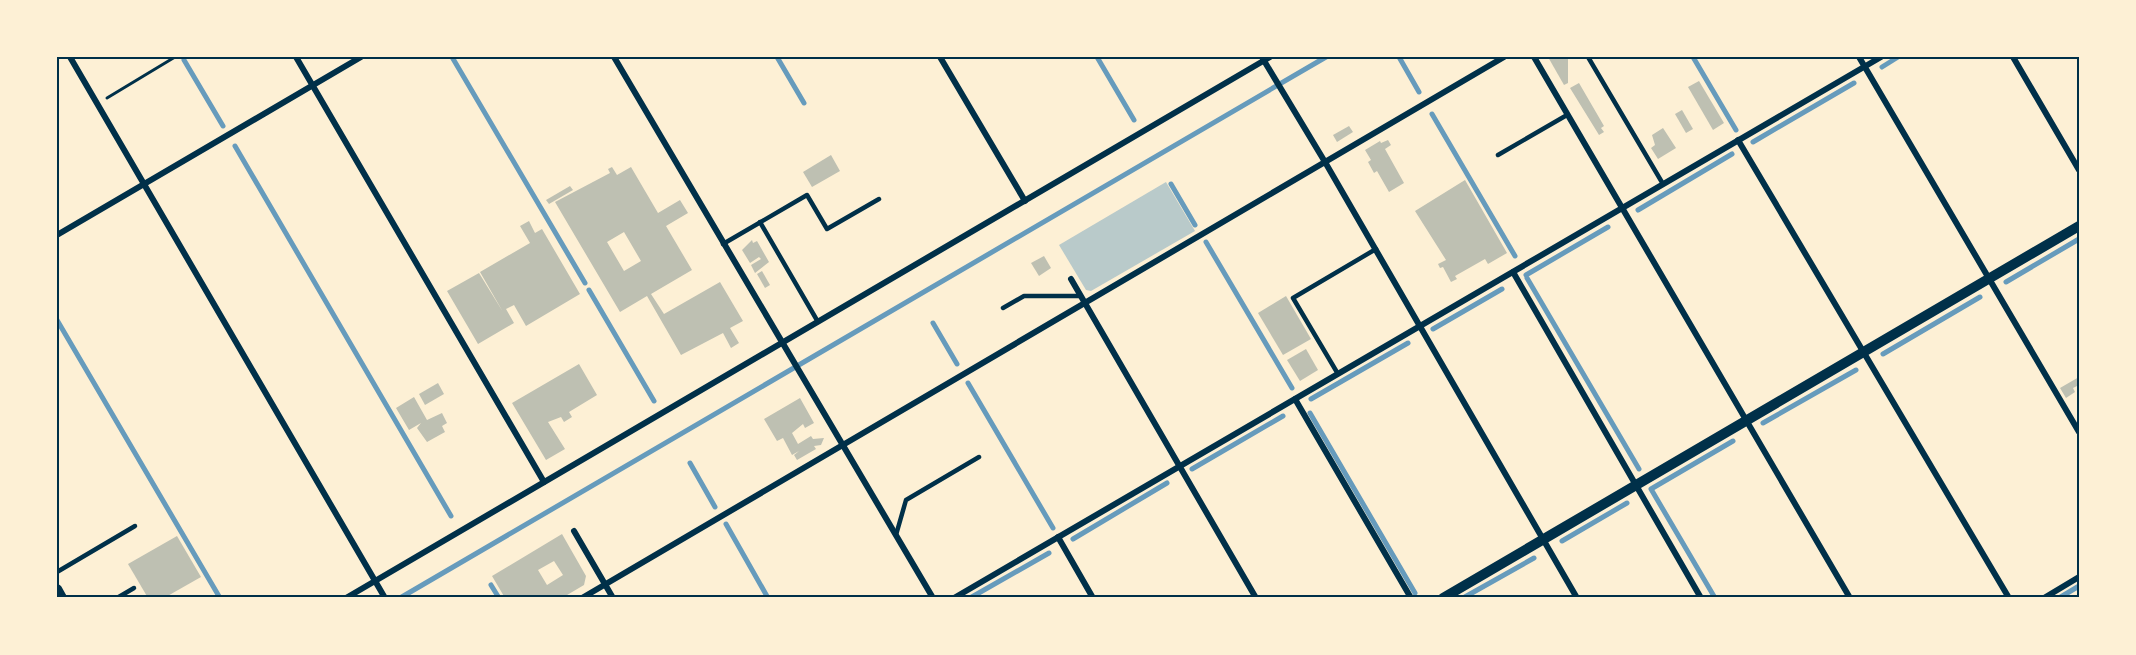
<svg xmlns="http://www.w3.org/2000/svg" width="2136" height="655" font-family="Lora,serif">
  <rect width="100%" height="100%" fill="#fdf0d5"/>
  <path fill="#b9caca" d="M 1166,182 L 1195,231 L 1091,291 L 1086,290 L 1059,245 Z"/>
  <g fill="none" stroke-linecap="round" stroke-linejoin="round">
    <g stroke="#669bbc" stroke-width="5">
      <path d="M 452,57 L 585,283"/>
      <path d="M 777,57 L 804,103"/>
      <path d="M 1097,57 L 1134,120"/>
      <path d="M 1399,57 L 1419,92"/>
      <path d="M 1693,57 L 1736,130"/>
      <path d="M 184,60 L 223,126"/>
      <path d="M 1882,67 L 1898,57"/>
      <path d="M 1432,114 L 1515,256"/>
      <path d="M 1753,142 L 1854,83"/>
      <path d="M 235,146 L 451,516"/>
      <path d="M 1171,184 L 1195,225"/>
      <path d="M 1638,210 L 1732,154"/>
      <path d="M 1206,242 L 1292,388"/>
      <path d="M 1526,275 L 1608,227"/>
      <path d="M 1527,278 L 1639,469"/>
      <path d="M 2006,282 L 2079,239"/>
      <path d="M 589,290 L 654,401"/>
      <path d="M 57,320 L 220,598"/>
      <path d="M 933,323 L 957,364"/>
      <path d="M 1433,329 L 1502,289"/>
      <path d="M 1883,354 L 1980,297"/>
      <path d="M 968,383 L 1053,528"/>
      <path d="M 1311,399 L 1408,343"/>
      <path d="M 1310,413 L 1415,593"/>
      <path d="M 1763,423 L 1856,370"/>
      <path d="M 690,463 L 715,507"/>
      <path d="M 1192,469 L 1283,416"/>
      <path d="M 726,524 L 768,598"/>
      <path d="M 1073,539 L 1167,483"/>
      <path d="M 1562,541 L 1627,503"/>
      <path d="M 491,585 L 499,598"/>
      <path d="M 400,598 L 1326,57"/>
      <path d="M 970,598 L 1049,553"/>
      <path d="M 1463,598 L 1534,558"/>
      <path d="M 1715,598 L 1651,489 L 1733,441"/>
      <path d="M 2059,598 L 2079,586"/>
    </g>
  </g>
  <g fill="#bec0b2" fill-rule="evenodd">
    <path d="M 1548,57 L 1568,57 L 1568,83 L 1564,85 Z"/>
    <path d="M 1699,81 L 1724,123 L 1713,130 L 1688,87 Z"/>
    <path d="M 1579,83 L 1604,126 L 1601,128 L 1604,132 L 1599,135 L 1570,88 Z"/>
    <path d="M 1682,110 L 1693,129 L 1686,133 L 1675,114 Z"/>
    <path d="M 1349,126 L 1353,132 L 1337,142 L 1333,135 Z"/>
    <path d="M 1663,128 L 1676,148 L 1658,159 L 1651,148 L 1655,145 L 1652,135 Z"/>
    <path d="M 1388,140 L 1391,145 L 1385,149 L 1404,183 L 1389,192 L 1377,171 L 1374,173 L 1368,162 L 1371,160 L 1365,150 L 1380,141 L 1381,143 Z"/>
    <path d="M 831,155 L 840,171 L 812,187 L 803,172 Z"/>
    <path d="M 612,167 L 617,175 L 631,167 L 658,213 L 680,200 L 688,213 L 666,226 L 692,270 L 651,294 L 664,314 L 720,282 L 743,321 L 730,328 L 739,343 L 731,348 L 723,333 L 681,355 L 647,296 L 620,312 L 555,202 L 610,173 L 608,169 ZM 624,232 L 641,261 L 624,271 L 607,242 Z"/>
    <path d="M 1465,180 L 1507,253 L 1488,264 L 1485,259 L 1455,276 L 1457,279 L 1451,282 L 1443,267 L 1440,268 L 1438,264 L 1446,260 L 1415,211 Z"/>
    <path d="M 570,186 L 573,190 L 549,204 L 546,200 Z"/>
    <path d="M 529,221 L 535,233 L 542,229 L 580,294 L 526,326 L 514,305 L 506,309 L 514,323 L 478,344 L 447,291 L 479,273 L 503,312 L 480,272 L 530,243 L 520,226 Z"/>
    <path d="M 752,240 L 753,243 L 757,241 L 769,262 L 755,273 L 751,265 L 761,259 L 759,257 L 750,263 L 742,250 Z"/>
    <path d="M 1044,256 L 1051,268 L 1039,276 L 1031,263 Z"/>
    <path d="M 762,271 L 770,285 L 765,288 L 757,274 Z"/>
    <path d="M 1286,296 L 1311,339 L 1283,355 L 1258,313 Z"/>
    <path d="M 1306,349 L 1318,370 L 1300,381 L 1287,360 Z"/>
    <path d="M 579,364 L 597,395 L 569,412 L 572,417 L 564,422 L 561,417 L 548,422 L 565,449 L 546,460 L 512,403 Z"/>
    <path d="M 2079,377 L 2079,385 L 2073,388 L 2075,392 L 2066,398 L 2060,388 Z"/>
    <path d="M 438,383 L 444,394 L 425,405 L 419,394 Z"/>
    <path d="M 414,397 L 427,420 L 442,413 L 447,423 L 442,426 L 445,432 L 427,442 L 417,428 L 421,423 L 409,430 L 396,408 Z"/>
    <path d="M 800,398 L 814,423 L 805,428 L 803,424 L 792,433 L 798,444 L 811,436 L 813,439 L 824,438 L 821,445 L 814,446 L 816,449 L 797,460 L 794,455 L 799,451 L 792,455 L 783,438 L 777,441 L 764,419 Z"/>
    <path d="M 562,534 L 586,576 L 584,585 L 562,598 L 505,598 L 492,576 ZM 554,561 L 563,575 L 547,585 L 538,570 Z"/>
    <path d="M 177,536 L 201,577 L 164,598 L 148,598 L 128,564 Z"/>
  </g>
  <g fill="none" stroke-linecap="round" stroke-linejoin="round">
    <path stroke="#003049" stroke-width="3" d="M 107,98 L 175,57"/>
    <g stroke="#003049" stroke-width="4.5">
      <path d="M 1588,57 L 1663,184"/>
      <path d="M 1498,155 L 1567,115"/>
      <path d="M 760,222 L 818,322"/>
      <path d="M 723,244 L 807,195 L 827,229 L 879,199"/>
      <path d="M 1003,308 L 1024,296 L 1080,296"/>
      <path d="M 1338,374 L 1293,298 L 1376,249"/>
      <path d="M 896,535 L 906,500 L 979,457"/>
      <path d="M 57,572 L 135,526"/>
      <path d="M 117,598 L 134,588"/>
    </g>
    <g stroke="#003049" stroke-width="6">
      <path d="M 70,57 L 385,598"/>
      <path d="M 296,57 L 544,482"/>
      <path d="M 614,57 L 933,598"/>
      <path d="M 940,57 L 1025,201"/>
      <path d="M 1534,57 L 1850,598"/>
      <path d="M 1859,57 L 2079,432"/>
      <path d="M 2013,57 L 2079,170"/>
      <path d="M 1263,59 L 1325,162 L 1577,598"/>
      <path d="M 1738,140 L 2009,598"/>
      <path d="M 57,235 L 361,57"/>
      <path d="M 1513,272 L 1701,598"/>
      <path d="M 1071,279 L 1256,598"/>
      <path d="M 1295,399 L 1411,598"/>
      <path d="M 574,531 L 613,598"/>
      <path d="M 1058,537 L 1093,598"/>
      <path d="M 346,598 L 1270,57"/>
      <path d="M 582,598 L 1504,57"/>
      <path d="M 954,598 L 1881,57"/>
      <path d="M 2044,598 L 2079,577"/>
    </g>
    <g stroke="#003049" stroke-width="10">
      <path d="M 57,589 L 62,598"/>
      <path d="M 1443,598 L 2079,226"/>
    </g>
  </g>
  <rect width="2136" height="655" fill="none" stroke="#fdf0d5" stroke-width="117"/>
  <rect x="58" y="58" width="2020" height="538" fill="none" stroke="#003049" stroke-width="2"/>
</svg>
